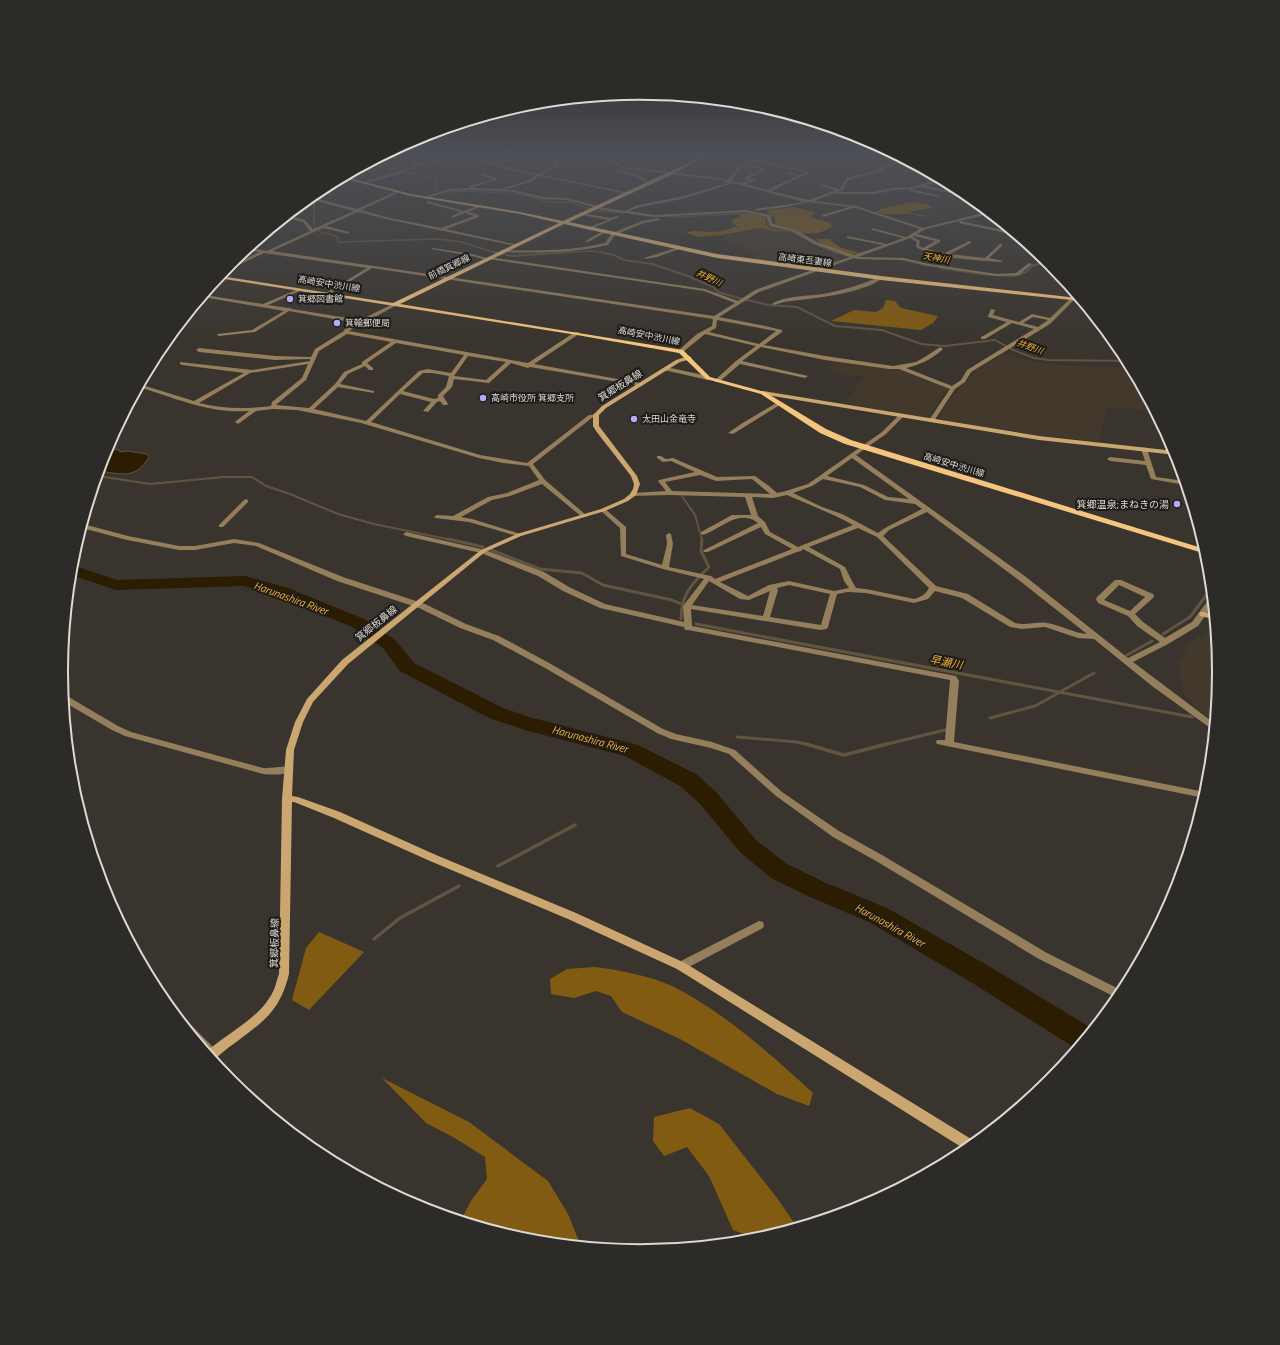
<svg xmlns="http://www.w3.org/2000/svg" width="1280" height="1345" font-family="'Titillium Web','Noto Sans JP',sans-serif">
  <rect width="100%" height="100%" fill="#39342d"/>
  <g fill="#42392c">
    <path d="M 605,155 L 701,155 L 665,173 L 620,165 Z"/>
    <path d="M 761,228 L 793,234 L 806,243 L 845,259 L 819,268 L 755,261 L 757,259 L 753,258 L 757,255 L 725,239 L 727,238 L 722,236 Z"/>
    <path d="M 1004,354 L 1029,361 L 1054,365 L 1130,367 L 1154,412 L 1135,409 L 1108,408 L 1098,442 L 1011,432 L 937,419 L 944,406 L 959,388 L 974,375 L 977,369 Z"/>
    <path d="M 835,362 L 903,370 L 949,388 L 941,397 L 929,418 L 845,403 L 864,376 L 845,375 L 829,368 Z"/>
    <path d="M 1211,622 L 1214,623 L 1219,673 L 1214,718 L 1208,717 L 1196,708 L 1183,692 L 1178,661 L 1188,652 L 1180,648 L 1206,633 L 1212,627 Z"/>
  </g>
  <path fill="#63440a" d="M 797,155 L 817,158 L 794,167 L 791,167 L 798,162 L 787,161 Z"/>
  <g fill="#825b12">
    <path d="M 913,202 L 927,204 L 932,208 L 907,212 L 925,216 L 922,217 C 910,210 889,217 875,212 L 887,207 Z"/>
    <path d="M 793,207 L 815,212 L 810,217 L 831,223 L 832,226 C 812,241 796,230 775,225 L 775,218 L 766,212 L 769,210 Z"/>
    <path d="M 744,213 C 752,213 760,214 766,219 L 765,225 L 770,228 L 790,232 L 775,231 L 761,228 L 721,235 L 700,237 L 686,233 C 694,229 700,232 708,232 C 717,232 729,230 737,226 L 732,223 L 732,220 L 741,216 L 738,214 Z"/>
    <path d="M 816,239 L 830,239 C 837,249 848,249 860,253 C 850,257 822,248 816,239 Z"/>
    <path d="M 886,300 L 895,301 L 901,308 L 938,316 L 933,323 L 921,330 L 831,321 L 854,310 L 876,312 L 883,308 Z"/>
    <path d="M 319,932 L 364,952 L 309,1010 L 292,1000 L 306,948 Z"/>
    <path d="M 595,967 C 619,970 651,976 672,986 C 723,1011 771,1055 813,1093 L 809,1106 L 777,1094 L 680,1039 L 622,1012 L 611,996 L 596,991 L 574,998 L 551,994 L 550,979 L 567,969 Z"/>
    <path d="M 382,1078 L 469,1122 L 548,1181 L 568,1214 L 581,1246 L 527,1240 L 461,1220 L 471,1201 L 487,1179 L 485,1157 L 453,1137 L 426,1123 Z"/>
    <path d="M 690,1108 L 719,1124 L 777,1198 L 797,1227 L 757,1239 L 733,1230 L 709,1176 L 687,1147 L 664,1156 L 653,1141 L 654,1117 Z"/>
  </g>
  <path fill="#2c1c01" stroke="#615541" d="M 106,449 L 120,450 L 119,451 L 122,452 L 127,451 L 147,454 L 149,457 C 136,480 121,474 99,471 Z"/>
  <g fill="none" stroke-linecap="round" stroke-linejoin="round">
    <g stroke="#615541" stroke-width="1.5">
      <path d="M 369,164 L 437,179 L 436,190 L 445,192 L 469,191 L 519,194 L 548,202 L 569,202 L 596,211 L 626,213"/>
      <path d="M 307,200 L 314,203 L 314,227 L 321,232 L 336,236 L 339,242 L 438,239 L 462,242 L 496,253"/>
      <path d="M 639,215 L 674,217 L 752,213"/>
      <path d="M 763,215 L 768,220 L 767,225 L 791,231 L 816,245 L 837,253"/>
      <path d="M 554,253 L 591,251 L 606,253"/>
    </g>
    <g stroke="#615541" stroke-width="2">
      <path d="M 493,252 L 512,256 L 570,252"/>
      <path d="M 600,252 L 614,255 L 624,260 L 652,264 L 688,276 L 713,287 L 718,292 L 735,297 L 768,305 L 797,307 L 835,326 L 882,330 L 921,344 L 945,346 L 995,340 L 1013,350 L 1034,358 L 1048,360 L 1127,361"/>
      <path d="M 833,252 L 859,258 L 886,259"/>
      <path d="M 899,259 L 931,266"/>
      <path d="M 940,268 L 988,275 L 1015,276 L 1026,272 L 1032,266 L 1047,261"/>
      <path d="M 98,476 L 150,484 L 224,477 L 252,477 L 266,486 L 290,494 L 338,514 L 374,524 L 452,540"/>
      <path d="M 682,496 L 695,515 L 702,540"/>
    </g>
    <g stroke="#615541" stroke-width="3">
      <path d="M 448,539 L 483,547"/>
      <path d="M 491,550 L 540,569 L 582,573 L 603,585 L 672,600 L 681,604"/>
      <path d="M 681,619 C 681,595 692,583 709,567 L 701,551 L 702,539"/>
      <path d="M 696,624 L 1192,717"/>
      <path d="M 1163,634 L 1190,617 L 1211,589"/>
      <path d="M 1127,655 L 1152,641"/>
      <path d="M 990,718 L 1035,706 L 1094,673"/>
      <path d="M 737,737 L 797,742 L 809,745"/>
      <path d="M 883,745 L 945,730"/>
    </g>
    <g stroke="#615541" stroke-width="3.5">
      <path d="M 806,744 L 844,755 L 887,744"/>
      <path d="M 498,866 L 575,825"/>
      <path d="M 374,939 L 400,918 L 459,886"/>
    </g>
    <path fill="#2c1c01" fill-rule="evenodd" d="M 72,565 L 117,580 L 245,576 L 288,588 L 364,619 L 395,640 L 414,663 L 503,708 L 529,717 L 638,745 L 696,774 L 716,792 L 756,840 L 787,864 L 826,883 L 887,908 L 992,968 L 1093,1029 L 1077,1048 L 1075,1048 L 974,984 L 869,922 L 810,897 L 771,878 L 740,852 L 700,804 L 680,786 L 625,756 L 525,730 L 489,718 L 400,671 L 383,648 L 352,627 L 276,596 L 244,586 L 116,590 L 71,575 Z"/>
    <g fill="#947e5c" fill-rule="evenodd">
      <path d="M 400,155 L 412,158 L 419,164 L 461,155 L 466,155 L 412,168 L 399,174 L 363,184 L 363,182 L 397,172 L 416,165 L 410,160 Z"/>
      <path d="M 470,155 L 473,155 L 492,162 L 538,155 L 554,157 L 560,164 L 542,175 L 629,193 L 627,194 L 540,176 L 530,182 L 505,190 L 514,190 L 543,197 L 566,198 L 598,206 L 599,207 L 625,211 L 638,205 L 680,197 L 728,183 L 720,180 L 621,168 L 601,155 L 604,155 L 622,166 L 720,178 L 728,180 L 737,167 L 751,161 L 705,156 L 704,155 L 754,160 L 764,155 L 767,155 L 757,160 L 811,172 L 771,191 L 809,200 L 836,190 L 820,186 L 820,184 L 839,189 L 841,188 L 846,178 L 877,170 L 894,161 L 846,156 L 845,155 L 897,159 L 899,158 L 902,159 L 879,172 L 848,180 L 843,190 L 837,192 L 874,192 L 893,188 L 913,187 L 929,182 L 936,178 L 939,179 L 935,182 L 949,184 L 953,187 L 932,183 L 925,186 L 952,192 L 950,193 L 921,187 L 911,189 L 940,196 L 938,197 L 910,191 L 909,189 L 893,190 L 874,194 L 837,194 L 835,193 L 814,201 L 856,206 L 923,228 L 987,212 L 989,214 L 926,229 L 917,234 L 940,240 L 940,242 L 927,249 L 945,253 L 969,241 L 971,241 L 971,243 L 950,254 L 985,258 L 1000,244 L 1002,244 L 1002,246 L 989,258 L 1003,261 L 1001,262 C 977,260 936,259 916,247 L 917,242 L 910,238 L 858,257 L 904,258 L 929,264 L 997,274 L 1016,273 L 1029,263 L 1032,264 L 1019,275 L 997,276 L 929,266 L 904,260 L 858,259 L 854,258 L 759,292 L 719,317 L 765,326 L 782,330 L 782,332 L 764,345 L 825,356 L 893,366 L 916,362 L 925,357 L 940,347 L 943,349 L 942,350 C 931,360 919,365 906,368 L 952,386 L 961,380 L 967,370 L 1034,329 L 1012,323 L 985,339 L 981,339 L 981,337 L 985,335 L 1007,322 L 988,317 L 988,316 L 991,309 L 995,310 L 993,315 L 1019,322 L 1032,314 L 1050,318 L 1074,295 L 1077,297 L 1050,324 L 971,372 L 965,382 L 955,389 L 934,421 L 932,422 L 929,420 L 950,389 L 899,369 L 889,369 L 825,360 L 761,347 L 742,361 L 808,376 L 805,378 L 740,364 L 719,382 L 715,382 L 715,380 L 736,361 L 756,346 L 705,334 L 683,352 L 679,352 L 679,350 L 697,334 L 712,326 L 713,319 L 372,268 L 328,295 L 326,294 L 326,293 L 367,268 L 264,253 L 222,273 L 226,269 L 259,252 L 247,250 L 249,248 L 267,251 L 310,231 L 303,222 L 286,218 L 288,216 L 305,220 L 313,229 L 354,211 L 309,199 L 311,197 L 357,209 L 397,191 L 398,193 L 361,210 L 390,218 L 441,228 L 474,216 L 465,213 L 452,218 L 452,216 L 461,212 L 427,203 L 427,201 L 464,211 L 479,205 L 480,207 L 468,212 L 479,215 L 479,217 L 446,229 L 518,245 L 516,246 L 390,220 L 358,212 L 326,226 L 349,232 L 349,234 L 323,228 L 272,251 L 714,316 L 735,303 L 704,291 L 488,259 L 486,260 L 472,256 L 431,249 L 433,248 L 472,254 L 487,258 L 489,257 L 705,289 L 738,301 L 755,290 L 850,257 L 815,244 L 794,232 L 770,226 L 767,217 L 746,212 L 654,217 L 595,209 L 594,207 L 566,200 L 543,199 L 514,192 L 471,190 L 449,191 L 424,199 L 424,197 L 449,189 L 470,188 L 469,186 L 493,179 L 481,175 L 482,173 L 499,179 L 470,188 L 501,189 L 528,180 L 536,175 L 500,168 ZM 538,157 L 552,159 L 556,164 L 539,174 L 502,166 L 495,164 ZM 754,162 L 806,172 L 800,175 L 787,172 L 787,174 L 797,176 L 767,190 L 746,184 L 756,180 L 749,178 L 767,169 L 748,165 ZM 744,166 L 762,169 L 745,177 L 745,179 L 750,180 L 742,183 L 731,181 L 739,169 ZM 733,183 L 804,202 L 755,209 L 756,211 L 786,207 L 809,202 L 849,207 L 822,215 L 823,217 L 853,208 L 856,208 L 920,229 L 906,237 L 872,228 L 872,230 L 903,238 L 887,244 L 847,236 L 847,238 L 883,245 L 854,255 L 817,242 L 796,230 L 773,224 L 770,215 L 746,210 L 654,215 L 629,211 L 640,207 L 682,199 ZM 914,236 L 935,241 L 923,248 L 919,246 L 920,241 L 913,237 ZM 1033,317 L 1048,320 L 1038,327 L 1023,323 ZM 717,320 L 776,331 L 759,344 L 709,332 L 716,328 Z"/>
      <path d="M 616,169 L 638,175 L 652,183 L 649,184 L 636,177 L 615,171 Z"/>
      <path d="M 918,172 L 931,174 L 934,176 L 918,174 Z"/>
      <path d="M 581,213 L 611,218 L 617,216 L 619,217 L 588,230 L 587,228 L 608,220 L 582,215 Z"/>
      <path d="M 659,218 L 660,220 L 644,223 L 615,235 L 608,245 C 573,253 538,253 502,252 L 500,251 L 502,250 C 537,251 571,251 605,243 L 612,233 L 642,221 Z"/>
      <path d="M 960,221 L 1012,232 L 1015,235 L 959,223 Z"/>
      <path d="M 603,231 L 606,232 L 588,242 L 585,241 Z"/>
      <path d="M 679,247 L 682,248 L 657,257 L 646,259 L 644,258 Z"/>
      <path d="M 879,277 L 883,278 C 860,295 812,298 784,302 L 774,305 L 772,304 C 784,296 808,296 823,294 C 843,290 861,285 879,277 Z"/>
      <path d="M 1063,281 L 1064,281 L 1067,284 L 1063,284 Z"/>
      <path d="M 298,289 L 300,290 L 300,291 L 268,305 L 288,308 L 290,308 L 292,309 L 360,320 L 395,303 L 397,303 L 397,305 L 349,331 L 528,363 L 575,332 L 579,332 L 579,334 L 534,364 L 640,383 L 643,385 L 642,386 L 530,367 L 528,368 L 511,363 L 489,383 L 454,379 L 452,387 L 443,396 L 448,404 L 447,405 L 443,405 L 440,401 L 437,402 L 428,412 L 423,411 L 431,402 L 400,394 L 371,422 L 480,455 L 527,463 L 589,415 L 598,414 L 598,416 L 593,417 L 533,464 L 545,480 L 586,515 L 586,517 L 582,517 L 542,484 L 510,496 L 492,500 L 461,517 L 472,519 L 521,534 L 521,536 L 517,536 L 469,522 L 435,518 L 434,517 L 437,515 L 453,516 L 488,497 L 507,493 L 539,480 L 529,466 L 503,463 L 479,458 L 361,423 L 297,410 L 273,409 L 256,411 L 238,424 L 235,422 L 236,421 L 249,411 C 210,414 175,398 139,387 L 141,385 L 142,385 L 194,401 L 244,373 L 182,365 L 180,364 L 180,362 L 252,370 L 310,361 L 310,359 L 275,360 L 199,352 L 196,350 L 199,348 L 275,356 L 311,357 L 315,349 L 344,331 L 345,328 L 356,323 L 289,311 L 255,332 L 219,336 L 217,335 L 217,334 L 252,330 L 284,311 L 203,297 L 205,295 L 263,304 ZM 347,334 L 391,342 L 362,362 L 362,364 L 344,372 L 335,384 L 309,408 L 276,405 L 277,404 L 306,380 L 319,351 ZM 396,343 L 464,355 L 451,373 L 428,369 L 419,371 L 366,421 L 314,409 L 338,387 L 374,393 L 374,391 L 340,384 L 348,374 L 365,366 L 369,370 L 373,370 L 373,368 L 367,363 ZM 468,356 L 506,362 L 486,380 L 454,376 ZM 308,364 L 302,378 L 272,402 L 271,406 C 246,409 223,409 199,403 L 250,373 ZM 423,373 L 432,373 L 449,376 L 446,387 L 438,395 L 438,398 L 434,399 L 403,391 Z"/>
      <path d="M 666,367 L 708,376 L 711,378 L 708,380 L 664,370 L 664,368 Z"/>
      <path d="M 778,402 L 783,403 L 733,434 L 728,433 L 741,424 Z"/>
      <path d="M 900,414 L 905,415 L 886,434 L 856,455 L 1026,577 L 1128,658 L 1160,642 L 1137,626 L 1128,616 L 1098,603 L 1096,599 L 1097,597 L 1115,580 L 1121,580 L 1153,594 L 1154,596 L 1153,598 L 1135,614 L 1143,622 L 1165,638 L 1192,622 L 1209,599 L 1212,599 L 1212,606 L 1198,626 L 1168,644 L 1133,662 L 1214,723 L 1213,730 L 1152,686 L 1094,639 L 1078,638 L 1045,627 L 1022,629 L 1010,627 L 962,598 L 935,591 L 928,599 L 914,603 L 866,593 L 848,592 L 837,594 L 828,627 L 827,629 L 820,630 L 691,609 L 692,626 L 956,676 L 959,681 L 954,742 L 1205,792 L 1204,798 L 937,744 L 936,742 L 937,740 L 945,740 L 950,680 L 688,630 L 685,630 L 684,627 L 600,608 L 563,591 L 538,576 L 481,553 L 406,536 L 403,534 L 406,532 L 485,550 L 544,572 L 569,587 L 605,604 L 684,622 L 683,606 L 704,579 L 663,569 L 621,556 L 620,528 L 601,511 L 601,509 L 605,509 L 626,527 L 626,554 L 662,565 L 667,544 L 666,535 L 669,533 L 671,534 L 673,544 L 669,567 L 711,576 L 715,579 L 792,549 L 765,534 L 761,527 L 708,552 L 704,552 L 703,551 L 704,550 L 758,523 C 739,508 721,529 703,535 L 701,534 L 701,532 L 732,515 L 751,515 L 745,497 L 670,495 L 631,496 L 631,494 L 633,493 L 666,491 L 658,481 L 659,480 L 695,472 L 671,461 L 663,462 L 657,458 L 657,456 L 661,456 L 666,459 L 673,458 L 717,477 L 755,476 L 769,486 L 777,493 L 786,491 L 808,484 L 882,432 ZM 852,458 L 909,499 L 888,497 L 864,485 L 827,476 ZM 700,475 L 716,481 L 752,479 L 770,494 L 672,491 L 665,482 ZM 823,479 L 860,487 L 885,500 L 915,504 L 922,509 L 885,528 L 878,533 L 842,514 L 822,507 L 793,493 L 812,486 ZM 787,495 C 809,505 832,513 853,525 L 798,547 L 770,532 L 765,522 L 758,516 L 752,497 L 773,498 ZM 927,512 L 1020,581 L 1087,634 C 1073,633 1061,625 1047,623 C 1037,621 1026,626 1015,623 L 968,594 L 936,586 L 883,536 L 889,530 ZM 858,528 L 877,537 L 929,588 C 926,594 921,597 914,599 L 866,589 L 856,588 L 852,581 L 845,567 L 809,547 ZM 803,549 L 840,569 L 844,581 L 849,588 L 834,591 L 789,581 L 769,585 L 748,596 L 720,582 L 797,552 L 801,551 ZM 709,581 L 740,599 L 749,600 L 770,591 L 763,616 L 692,605 ZM 789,585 L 830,594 L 821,625 L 770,617 L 778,590 L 777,588 ZM 1119,585 L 1145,597 L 1130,611 L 1104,600 Z"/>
      <path d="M 1144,447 L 1147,449 L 1156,477 L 1184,481 L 1185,485 L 1151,479 L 1146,465 L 1110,461 L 1107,459 L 1110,457 L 1145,461 L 1141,449 Z"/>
      <path d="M 246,499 L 248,500 L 248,502 L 223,527 L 219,527 L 219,525 L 244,500 Z"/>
      <path d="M 83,524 L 128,536 L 179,546 L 195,546 L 234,539 L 259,543 L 343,577 L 425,604 L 466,624 L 499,636 L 551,664 L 663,729 L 676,734 L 712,742 L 735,750 L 782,792 L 839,831 L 882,855 L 1047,953 L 1123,991 L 1117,998 L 1039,959 L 876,861 L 833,837 L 776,796 L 729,754 L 711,748 L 671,739 L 657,733 L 545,668 L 493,640 L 460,628 L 419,608 L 337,581 L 256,546 L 234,543 L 195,550 L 179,550 L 127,540 L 82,528 Z"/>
      <path d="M 63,695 L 67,696 L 118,726 L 131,732 L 263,768 C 272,769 282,765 291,768 L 292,770 L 291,772 C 282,775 272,775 263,774 L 125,736 L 112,730 L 64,702 Z"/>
      <path d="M 759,921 L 763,922 L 764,925 L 763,928 L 685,969 L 681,971 L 677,969 L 676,966 L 677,963 Z"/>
      <path d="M 186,1023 L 190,1024 L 216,1050 L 218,1054 L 216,1058 L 212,1059 L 183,1024 Z"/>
    </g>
    <g fill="#cba670" fill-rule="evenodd">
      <path d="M 689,356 L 692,358 L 691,359 L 680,362 L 606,408 L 599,415 L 599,426 L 602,430 L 637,476 L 640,484 L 636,495 L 628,501 L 605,511 L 521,536 L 485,552 L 348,664 L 313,702 L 303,722 L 294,750 L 292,796 L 298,797 L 340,812 L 436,855 L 576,913 L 685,963 L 976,1142 L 966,1150 L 677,969 L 568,919 L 430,861 L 334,818 L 294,802 L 292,802 L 289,974 C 280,1011 264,1021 235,1043 C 227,1048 220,1055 213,1060 L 206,1052 C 226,1034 256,1020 270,997 C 275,990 276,982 279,974 L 282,799 L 286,750 L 295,722 L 307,699 L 342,660 L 481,550 L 517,534 L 601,509 L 624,499 L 630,494 L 633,489 L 634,484 L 631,476 L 596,431 L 593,426 L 593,415 L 602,406 L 676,360 Z"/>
      <path d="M 763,391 L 1039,436 L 1175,451 L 1176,455 L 1039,440 L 761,394 L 760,393 Z"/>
      <path d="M 1200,612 L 1203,612 L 1213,614 L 1214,619 L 1200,616 L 1199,614 Z"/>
    </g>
    <path fill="#f5c57f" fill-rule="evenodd" d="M 704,155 L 708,155 L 671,175 L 569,222 L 717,254 L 881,276 L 1078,298 L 1081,301 L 881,280 L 717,258 L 564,224 L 400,304 L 683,350 L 710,377 L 765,392 L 826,429 L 851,440 L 1205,549 L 1206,554 L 845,444 L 820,433 L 761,394 L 706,379 L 679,353 L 577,335 L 218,278 L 220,276 L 393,303 L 559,223 L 520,214 L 411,196 L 342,178 L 345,177 L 411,194 L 520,212 L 563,221 L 667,173 Z"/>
  </g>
  <linearGradient id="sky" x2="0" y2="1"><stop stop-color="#1f1d19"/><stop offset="0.45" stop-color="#4e5057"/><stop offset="1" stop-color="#4e5057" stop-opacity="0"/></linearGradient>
  <rect width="1280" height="343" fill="url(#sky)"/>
  <g fill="#b2adf9" stroke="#1e1c19" stroke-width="1.5">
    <circle cx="290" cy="299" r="4"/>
    <circle cx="337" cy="323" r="4"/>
    <circle cx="483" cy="398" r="4"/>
    <circle cx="634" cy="419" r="4"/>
    <circle cx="1177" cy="504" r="4"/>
  </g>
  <g text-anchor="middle" stroke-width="4" stroke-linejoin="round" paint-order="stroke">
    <g font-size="9" font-style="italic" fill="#f5af35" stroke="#1e1c19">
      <text transform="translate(936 258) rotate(9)" y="3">天神川</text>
      <text transform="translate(709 278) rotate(25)" y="3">井野川</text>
      <text transform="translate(1030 347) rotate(20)" y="3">井野川</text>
    </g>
    <g font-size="9" fill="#dddad5" stroke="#1e1c19">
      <text transform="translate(805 260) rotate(7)" y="3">高崎東吾妻線</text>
      <text transform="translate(449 267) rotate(-26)" y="3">前橋箕郷線</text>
      <text transform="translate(329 284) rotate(9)" y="3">高崎安中渋川線</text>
      <text transform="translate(649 336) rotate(11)" y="3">高崎安中渋川線</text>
      <text transform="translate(954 465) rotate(17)" y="3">高崎安中渋川線</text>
    </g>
    <g font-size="9" fill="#dddad5" stroke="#1e1c19" text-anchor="start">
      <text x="298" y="302">箕郷図書館</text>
      <text x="345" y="326">箕輪郵便局</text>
      <text x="491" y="401">高崎市役所 箕郷支所</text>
      <text x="642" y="422">太田山金竜寺</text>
    </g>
    <g font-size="10" fill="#dddad5" stroke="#1e1c19">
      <text transform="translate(620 385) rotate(-32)" y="4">箕郷板鼻線</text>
      <text transform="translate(376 623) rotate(-39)" y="4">箕郷板鼻線</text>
      <text transform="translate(274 943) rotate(-89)" y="4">箕郷板鼻線</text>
    </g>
    <g font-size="10" fill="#dddad5" stroke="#1e1c19" text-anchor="end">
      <text x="1169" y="508">箕郷温泉;まねきの湯</text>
    </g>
    <g font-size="11" font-style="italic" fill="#f5af35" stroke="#1e1c19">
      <text transform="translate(291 598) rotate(20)" y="4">Harunashira River</text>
      <text transform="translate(946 662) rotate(11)" y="4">早瀬川</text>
      <text transform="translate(590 739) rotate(15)" y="4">Harunashira River</text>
      <text transform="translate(890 925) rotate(29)" y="4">Harunashira River</text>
    </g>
  </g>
  <path d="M0 0H1280V1345H0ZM68 672a572 572 0 1 1 1144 0a572 572 0 1 1-1144 0Z" fill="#2d2b28" fill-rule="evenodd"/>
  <path fill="none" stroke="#dddad5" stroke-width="2" d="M68 672a572 572 0 1 1 1144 0a572 572 0 1 1-1144 0Z"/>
</svg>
